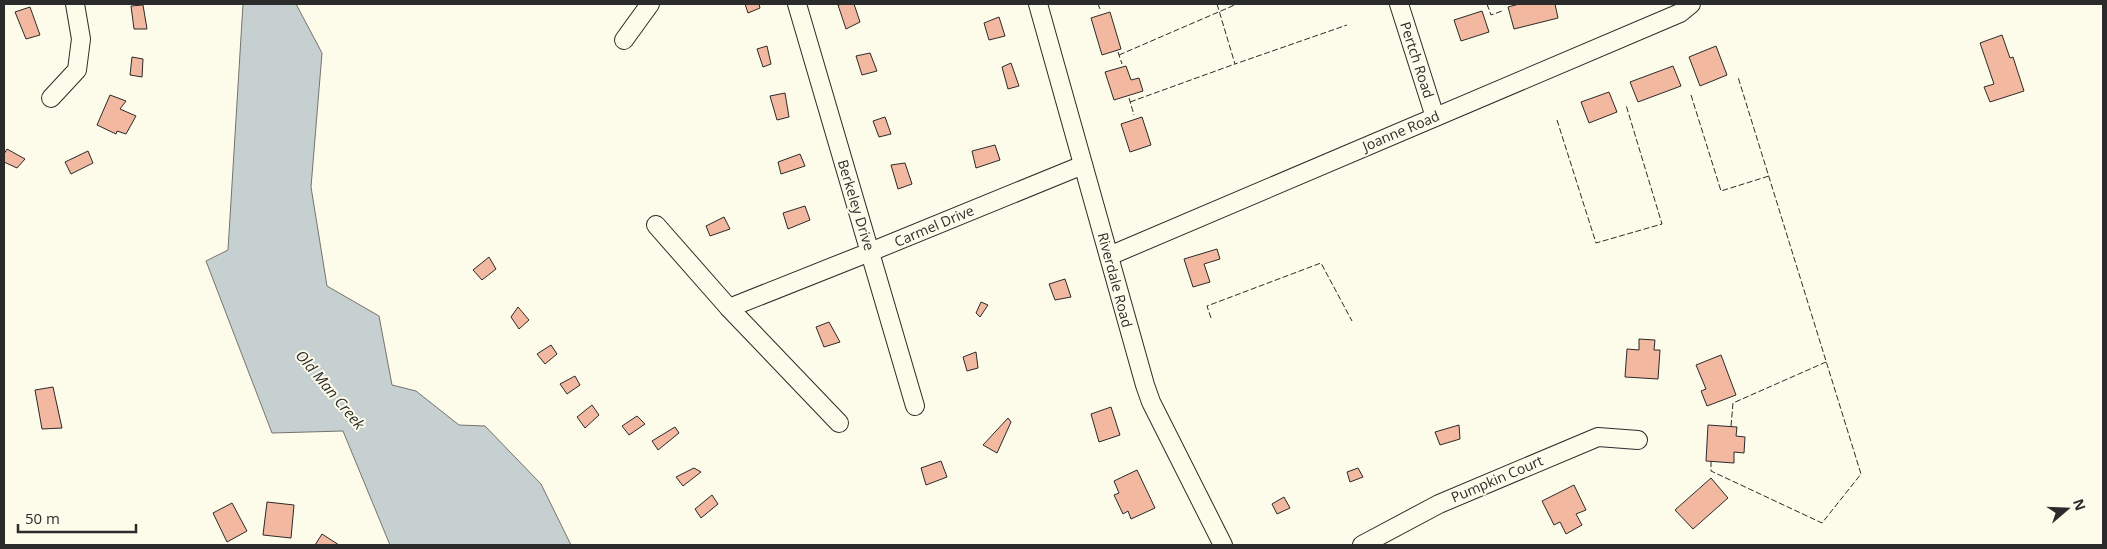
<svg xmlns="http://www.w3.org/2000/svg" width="2107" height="549" font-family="'Open Sans',sans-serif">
  <rect width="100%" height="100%" fill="#fdfbea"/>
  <path fill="#c7d0d0" stroke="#74746e" d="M 243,4 L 296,4 L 322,53 L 311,187 L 327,286 L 379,316 L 392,385 L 416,391 L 459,425 L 485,426 L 541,484 L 571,545 L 390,545 L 343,431 L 272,433 L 206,261 L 228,250 Z"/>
  <g fill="#f2b8a0" stroke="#2b2b2b">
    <path d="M 745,4 L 759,4 L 760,8 L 748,13 Z"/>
    <path d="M 843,4 L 854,4 L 860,22 L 846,29 L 838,5 Z"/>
    <path d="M 1519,4 L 1555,4 L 1558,18 L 1514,29 L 1508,7 Z"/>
    <path d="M 143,5 L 147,29 L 134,29 L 131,6 Z"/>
    <path d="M 30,7 L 40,35 L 26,39 L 15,12 Z"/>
    <path d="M 1482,11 L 1489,32 L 1461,41 L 1454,20 Z"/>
    <path d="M 1110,12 L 1121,49 L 1102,55 L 1091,18 Z"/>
    <path d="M 999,17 L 1005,36 L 989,40 L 984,23 Z"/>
    <path d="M 2002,35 L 2010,58 L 2013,57 L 2024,91 L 1990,102 L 1984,87 L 1994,84 L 1980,43 Z"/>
    <path d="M 767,46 L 771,64 L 763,67 L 757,49 Z"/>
    <path d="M 1716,46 L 1727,75 L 1700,86 L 1689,57 Z"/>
    <path d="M 870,53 L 877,71 L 862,75 L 856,56 Z"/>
    <path d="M 132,57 L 143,59 L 142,77 L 130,75 Z"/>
    <path d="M 1011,63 L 1019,86 L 1008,89 L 1002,67 Z"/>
    <path d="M 1126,66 L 1131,80 L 1139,78 L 1143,91 L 1114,100 L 1105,72 Z"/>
    <path d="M 1673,66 L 1681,86 L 1638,102 L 1630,82 Z"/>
    <path d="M 1609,92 L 1617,112 L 1589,123 L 1581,102 Z"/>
    <path d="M 785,93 L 789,117 L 777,120 L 770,96 Z"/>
    <path d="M 110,95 L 126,101 L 120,109 L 136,116 L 126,134 L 117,131 L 116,134 L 97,125 Z"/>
    <path d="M 885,117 L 891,134 L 879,137 L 873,121 Z"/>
    <path d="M 1142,117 L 1151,145 L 1130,152 L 1121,124 Z"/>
    <path d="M 995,145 L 1000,160 L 976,168 L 972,151 Z"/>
    <path d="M 7,149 L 25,159 L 17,168 L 4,162 L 4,154 Z"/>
    <path d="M 88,151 L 93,163 L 71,174 L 65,162 Z"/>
    <path d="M 800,154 L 805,166 L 781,174 L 778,162 Z"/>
    <path d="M 905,163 L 912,184 L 898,189 L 891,165 Z"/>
    <path d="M 805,206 L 810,220 L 788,229 L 783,213 Z"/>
    <path d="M 724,217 L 730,229 L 710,236 L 706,226 Z"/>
    <path d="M 1217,249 L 1220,259 L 1204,264 L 1210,282 L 1193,287 L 1184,259 Z"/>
    <path d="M 489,257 L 496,269 L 482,280 L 473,270 Z"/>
    <path d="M 1065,279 L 1071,297 L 1055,300 L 1049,284 Z"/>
    <path d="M 981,302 L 988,305 L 980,317 L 976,313 Z"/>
    <path d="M 518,307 L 529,320 L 519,329 L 511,317 Z"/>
    <path d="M 829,322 L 840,342 L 824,347 L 816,327 Z"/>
    <path d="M 1639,339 L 1655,340 L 1654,350 L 1660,350 L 1658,379 L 1625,377 L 1627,349 L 1639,350 Z"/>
    <path d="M 551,345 L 557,354 L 545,364 L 537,354 Z"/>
    <path d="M 976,352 L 978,368 L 967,371 L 963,357 Z"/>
    <path d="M 1721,355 L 1736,395 L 1707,406 L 1701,391 L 1706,389 L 1696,365 Z"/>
    <path d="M 575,376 L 580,385 L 567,394 L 560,384 Z"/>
    <path d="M 53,387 L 62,428 L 42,429 L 35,390 Z"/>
    <path d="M 592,405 L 599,415 L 585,428 L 577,417 Z"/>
    <path d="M 1111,407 L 1120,435 L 1099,442 L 1091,414 Z"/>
    <path d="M 637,416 L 645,424 L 629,435 L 622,426 Z"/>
    <path d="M 1008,418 L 1011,422 L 997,453 L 983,445 Z"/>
    <path d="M 1459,425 L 1460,439 L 1440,445 L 1435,432 Z"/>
    <path d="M 1708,425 L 1737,427 L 1736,436 L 1745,437 L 1744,453 L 1734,452 L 1734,463 L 1706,461 Z"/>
    <path d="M 675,427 L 679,433 L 658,450 L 652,441 Z"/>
    <path d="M 941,461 L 947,477 L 926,485 L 921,468 Z"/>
    <path d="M 694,468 L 701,472 L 683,486 L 676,477 Z"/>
    <path d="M 1358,468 L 1363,477 L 1350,482 L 1347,472 Z"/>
    <path d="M 1137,470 L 1155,508 L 1131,519 L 1128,511 L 1123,514 L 1114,495 L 1119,493 L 1114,481 Z"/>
    <path d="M 1711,478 L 1728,498 L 1693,529 L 1675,510 Z"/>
    <path d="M 1574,485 L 1586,510 L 1576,514 L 1582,525 L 1566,534 L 1560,522 L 1554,525 L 1542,501 Z"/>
    <path d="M 712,495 L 718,504 L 701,518 L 695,509 Z"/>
    <path d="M 1284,497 L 1290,508 L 1277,514 L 1272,504 Z"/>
    <path d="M 267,502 L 294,505 L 291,538 L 263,535 Z"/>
    <path d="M 232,503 L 247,531 L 227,542 L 213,513 Z"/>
    <path d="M 322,534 L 339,545 L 315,545 Z"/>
  </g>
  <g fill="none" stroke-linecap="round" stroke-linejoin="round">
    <g stroke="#2b2b2b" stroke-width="20">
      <g id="minor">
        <path d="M 797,4 L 915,406"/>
        <path d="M 1038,4 L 1145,385 L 1151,402 L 1223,545"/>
        <path d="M 1399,4 L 1435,117"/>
        <path d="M 624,40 L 650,4"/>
        <path d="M 51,98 L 77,70 L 81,39 L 75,4"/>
        <path d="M 656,225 L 729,308 L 839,423"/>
        <path d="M 1109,256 L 1680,13 L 1691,4"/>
        <path d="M 729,308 L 870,252 L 1083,165"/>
        <path d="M 1362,545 L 1439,504 L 1598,437 L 1638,440"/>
      </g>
    </g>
    <use href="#minor" stroke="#fdfbea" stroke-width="18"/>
    <g stroke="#2b2b2b" stroke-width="1" stroke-dasharray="6 2.5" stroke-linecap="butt">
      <path d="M 1098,4 L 1100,9"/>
      <path d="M 1217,4 L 1235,64 L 1347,25"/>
      <path d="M 1487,4 L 1491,15 L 1502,11"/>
      <path d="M 1118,52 L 1122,64"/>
      <path d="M 1119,55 L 1237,4"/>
      <path d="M 1691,95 L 1721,191 L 1769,176"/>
      <path d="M 1129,98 L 1134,115"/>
      <path d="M 1130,102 L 1235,64"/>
      <path d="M 1557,120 L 1596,243 L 1662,224 L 1626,105"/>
      <path d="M 1211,318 L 1207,306 L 1321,263 L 1352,321"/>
      <path d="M 1731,426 L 1733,403 L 1826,362"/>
      <path d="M 1711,461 L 1711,471 L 1822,523 L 1861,474 L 1738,77"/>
      <path d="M 1506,545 L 1508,545"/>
    </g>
  </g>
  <g text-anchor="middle" stroke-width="4" stroke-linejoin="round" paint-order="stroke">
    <g font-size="14" fill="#2b2b2b" stroke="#fdfbea">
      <text transform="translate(1417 60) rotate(72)" y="5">Pertch Road</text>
      <text transform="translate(1401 131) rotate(-23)" y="5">Joanne Road</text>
      <text transform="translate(856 205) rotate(73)" y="5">Berkeley Drive</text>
      <text transform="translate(934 226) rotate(-23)" y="5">Carmel Drive</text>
      <text transform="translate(1115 280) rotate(75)" y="5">Riverdale Road</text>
      <text transform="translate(1497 479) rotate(-23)" y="5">Pumpkin Court</text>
    </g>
    <g font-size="15" font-style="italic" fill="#2b2b2b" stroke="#fdfbea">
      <text transform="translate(330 390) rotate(50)" y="5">Old Man Creek</text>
    </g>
  </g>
  <rect width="2107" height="549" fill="none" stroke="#2b2b2b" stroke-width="10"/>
  <g transform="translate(2067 509) rotate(71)" stroke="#fdfbea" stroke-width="4" paint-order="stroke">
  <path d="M0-4L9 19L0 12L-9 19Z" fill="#2b2b2b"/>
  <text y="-8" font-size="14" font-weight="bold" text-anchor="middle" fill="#2b2b2b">N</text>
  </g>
  <path d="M18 524v8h118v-8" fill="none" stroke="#2b2b2b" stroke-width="2.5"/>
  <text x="25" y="524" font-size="15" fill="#2b2b2b" stroke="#fdfbea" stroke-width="4" paint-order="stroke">50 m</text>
</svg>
